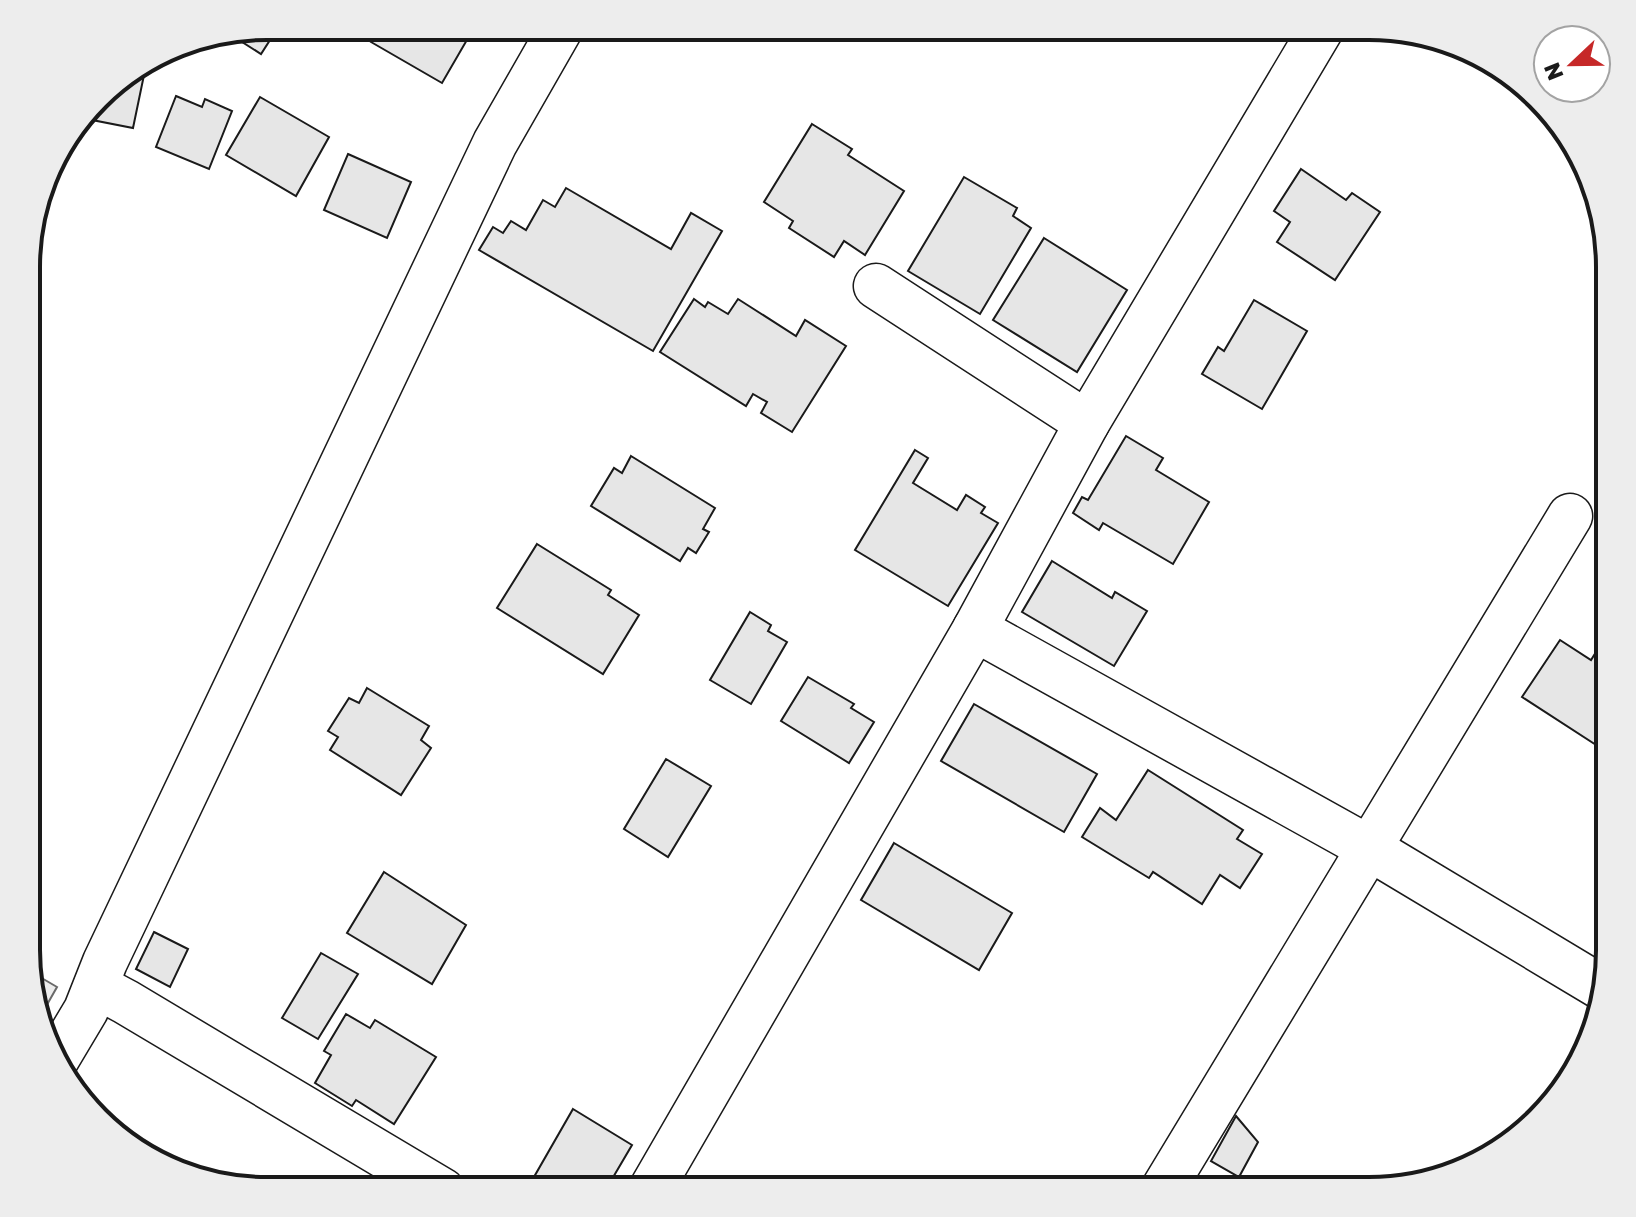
<svg xmlns="http://www.w3.org/2000/svg" width="1636" height="1217" font-family="'Golos Text',sans-serif">
  <rect width="100%" height="100%" fill="#fff"/>
  <path fill="#ededed" stroke="#6a6a6a" stroke-width="2" d="M 28,970 L 57,987 L 40,1017 Z"/>
  <g fill="#e6e6e6" stroke="#1a1a1a" stroke-width="2">
    <path d="M 267,26 L 279,26 L 261,54 L 228,33 Z"/>
    <path d="M 380,26 L 475,26 L 442,83 L 371,42 Z"/>
    <path d="M 131,72 L 144,75 L 133,128 L 82,118 L 109,86 Z"/>
    <path d="M 176,96 L 202,107 L 205,99 L 232,111 L 209,169 L 156,147 Z"/>
    <path d="M 260,97 L 329,137 L 296,196 L 226,155 Z"/>
    <path d="M 812,124 L 852,149 L 848,155 L 904,191 L 865,255 L 844,241 L 834,257 L 789,228 L 793,221 L 764,202 Z"/>
    <path d="M 348,154 L 411,182 L 387,238 L 324,210 Z"/>
    <path d="M 1301,169 L 1346,200 L 1352,193 L 1380,212 L 1335,280 L 1277,242 L 1290,222 L 1274,211 Z"/>
    <path d="M 964,177 L 1017,208 L 1013,216 L 1031,228 L 980,314 L 908,271 Z"/>
    <path d="M 566,188 L 671,249 L 691,213 L 722,231 L 653,351 L 479,250 L 493,227 L 503,233 L 511,221 L 526,230 L 543,200 L 555,207 Z"/>
    <path d="M 1044,238 L 1127,290 L 1077,372 L 993,320 Z"/>
    <path d="M 694,299 L 705,307 L 708,302 L 728,314 L 738,299 L 796,336 L 805,320 L 846,346 L 792,432 L 761,413 L 767,402 L 753,394 L 746,406 L 660,352 Z"/>
    <path d="M 1254,300 L 1307,331 L 1262,409 L 1202,374 L 1218,347 L 1224,351 Z"/>
    <path d="M 1126,436 L 1163,458 L 1156,470 L 1209,502 L 1173,564 L 1103,523 L 1099,530 L 1073,513 L 1082,497 L 1088,500 Z"/>
    <path d="M 915,450 L 928,458 L 913,483 L 957,510 L 966,495 L 985,507 L 981,513 L 998,523 L 948,606 L 855,550 Z"/>
    <path d="M 631,456 L 715,508 L 703,529 L 709,532 L 696,553 L 688,548 L 680,561 L 591,506 L 614,468 L 622,473 Z"/>
    <path d="M 537,544 L 611,590 L 608,595 L 639,615 L 603,674 L 497,608 Z"/>
    <path d="M 1052,561 L 1112,598 L 1115,592 L 1147,611 L 1114,666 L 1022,612 Z"/>
    <path d="M 750,612 L 771,625 L 768,631 L 787,642 L 751,704 L 710,680 Z"/>
    <path d="M 1560,640 L 1591,660 L 1598,649 L 1610,657 L 1610,754 L 1522,697 Z"/>
    <path d="M 808,677 L 854,704 L 851,708 L 874,722 L 849,763 L 781,721 Z"/>
    <path d="M 367,688 L 429,726 L 421,740 L 431,748 L 401,795 L 330,750 L 338,737 L 328,731 L 349,698 L 359,703 Z"/>
    <path d="M 974,704 L 1097,774 L 1064,832 L 941,761 Z"/>
    <path d="M 666,759 L 711,786 L 668,857 L 624,829 Z"/>
    <path d="M 1148,770 L 1243,830 L 1237,839 L 1262,854 L 1240,888 L 1220,875 L 1202,904 L 1153,872 L 1149,878 L 1082,837 L 1100,808 L 1116,820 Z"/>
    <path d="M 894,843 L 1012,913 L 979,970 L 861,900 Z"/>
    <path d="M 384,872 L 466,925 L 432,984 L 347,933 Z"/>
    <path d="M 154,932 L 188,949 L 170,987 L 136,969 Z"/>
    <path d="M 321,953 L 358,974 L 318,1039 L 282,1018 Z"/>
    <path d="M 346,1014 L 370,1028 L 375,1020 L 436,1057 L 394,1124 L 356,1100 L 352,1106 L 315,1083 L 331,1055 L 324,1051 Z"/>
    <path d="M 573,1109 L 632,1145 L 605,1191 L 558,1191 L 534,1177 Z"/>
    <path d="M 1236,1116 L 1258,1142 L 1239,1177 L 1211,1161 Z"/>
    <path d="M 118,1132 L 149,1151 L 147,1155 L 116,1136 Z"/>
  </g>
  <g fill="none" stroke-linecap="round" stroke-linejoin="round">
    <g stroke="#1a1a1a" stroke-width="47">
      <g id="minor">
        <path d="M 876,286 L 1087,423"/>
        <path d="M 975,629 L 1369,848 L 1604,989"/>
        <path d="M 96,986 L 126,1002 L 443,1191"/>
        <path d="M 55,1062 L 86,1010 L 105,962 L 495,143 L 562,26"/>
        <path d="M 650,1191 L 975,629 L 1087,423 L 1323,26"/>
        <path d="M 1162,1191 L 1570,516"/>
      </g>
    </g>
    <use href="#minor" stroke="#fff" stroke-width="44"/>
  </g>
  <path d="M0 0H1636V1217H0ZM267 40H1369A227 227 0 0 1 1596 267V950A227 227 0 0 1 1369 1177H267A227 227 0 0 1 40 950V267A227 227 0 0 1 267 40Z" fill="#ededed" fill-rule="evenodd"/>
  <path fill="none" stroke="#1a1a1a" stroke-width="4" d="M267 40H1369A227 227 0 0 1 1596 267V950A227 227 0 0 1 1369 1177H267A227 227 0 0 1 40 950V267A227 227 0 0 1 267 40Z"/>
  <g transform="translate(1572 64) rotate(248)"><circle r="38" fill="#ffffff" stroke="#a3a3a3" stroke-width="2"/>
  <path d="M0-6L14 30L0 20L-14 30Z" fill="#c62828"/>
  <text y="-12" font-size="22" font-weight="bold" text-anchor="middle" fill="#1a1a1a">N</text>
  </g>
</svg>
